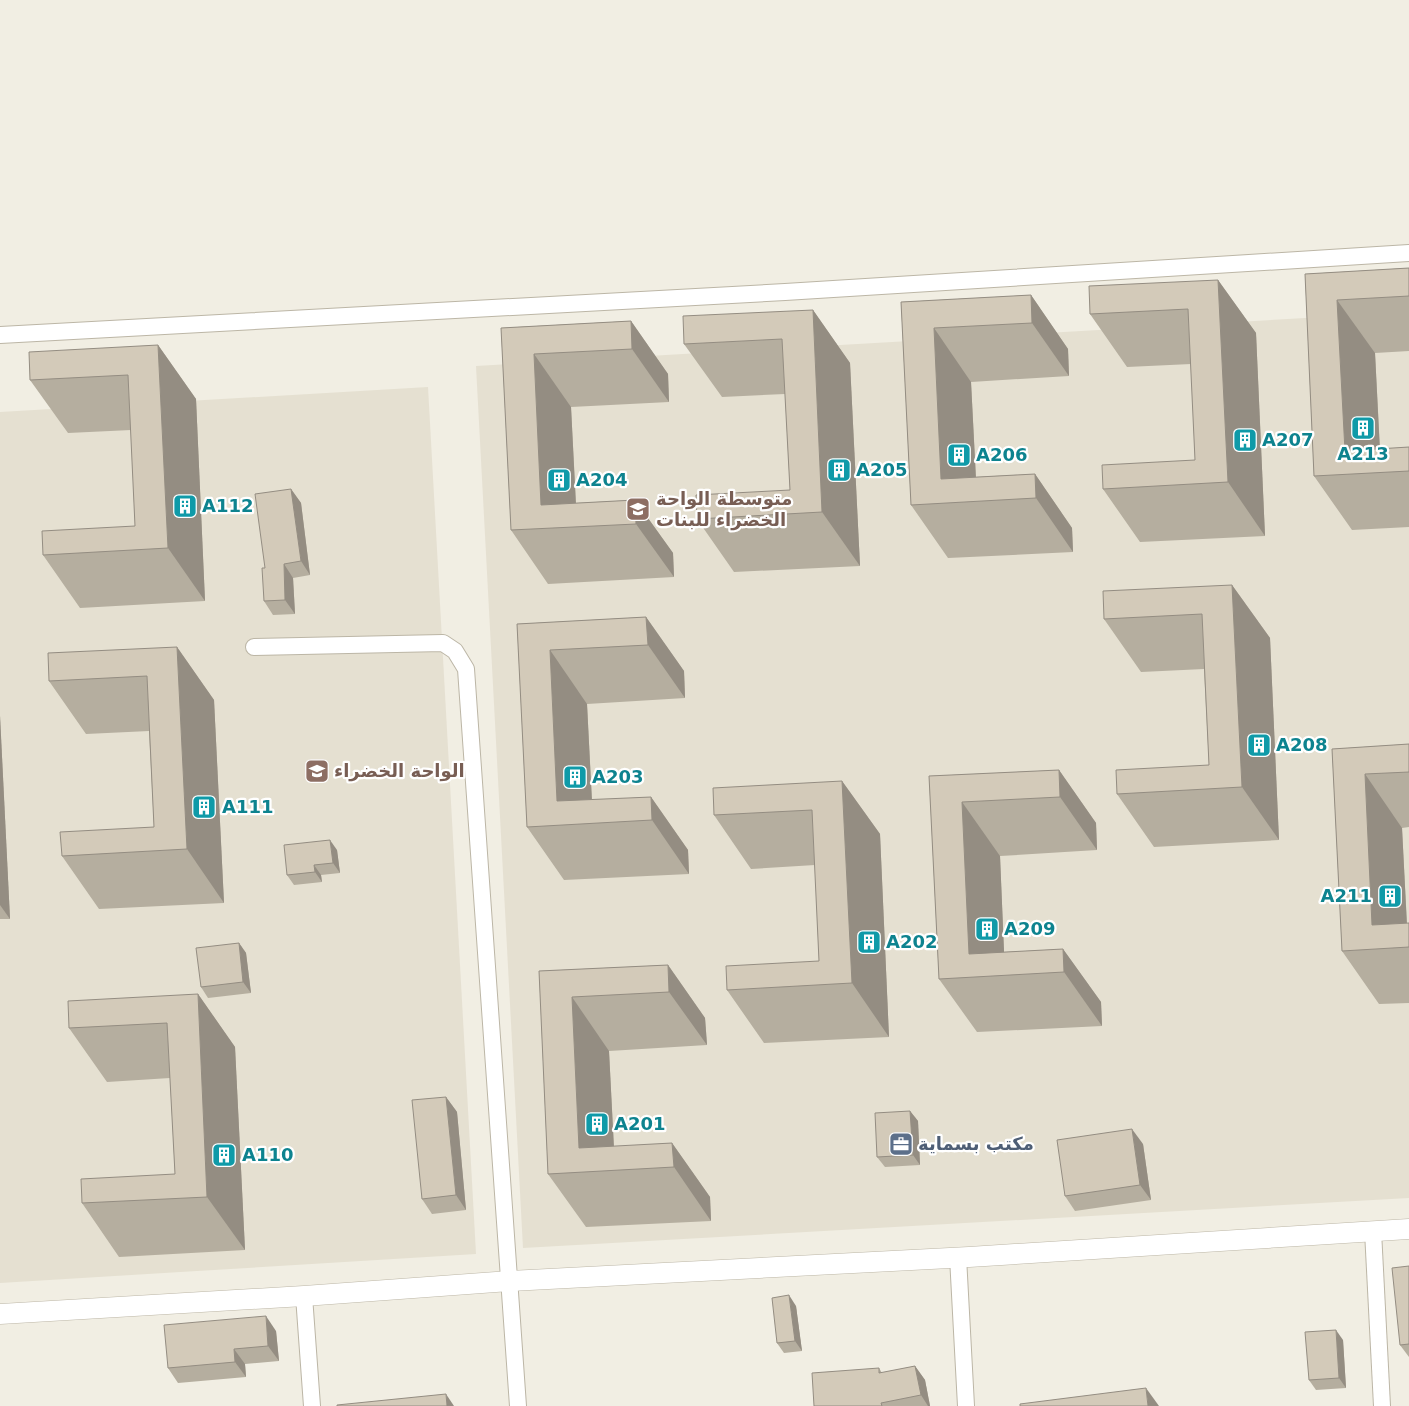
<svg xmlns="http://www.w3.org/2000/svg" width="1409" height="1406" font-family="'DejaVu Sans','Noto Sans Arabic',sans-serif">
  <rect width="100%" height="100%" fill="#f1eee3"/>
  <g fill="#e5e0d1">
    <path d="M 1409,312 L 1409,1198 L 523,1248 L 476,366 Z"/>
    <path d="M 428,387 L 476,1254 L 0,1283 L 0,412 Z"/>
  </g>
  <g fill="none" stroke-linecap="round" stroke-linejoin="round">
    <g stroke="#bcb6a6" stroke-width="18">
      <g id="minor">
        <path d="M 0,335 L 785,292 L 1409,253"/>
        <path d="M 254,647 L 443,643 L 455,651 L 466,669 L 518,1406"/>
        <path d="M 1373,1231 L 1382,1406"/>
        <path d="M 958,1257 L 966,1406"/>
        <path d="M 304,1296 L 312,1406"/>
      </g>
    </g>
    <g stroke="#bcb6a6" stroke-width="21">
      <path id="tertiary" d="M 0,1314 L 304,1296 L 510,1281 L 969,1257 L 1409,1229"/>
    </g>
    <use href="#minor" stroke="#fff" stroke-width="16"/>
    <use href="#tertiary" stroke="#fff" stroke-width="20"/>
  </g>
  <g fill="#b5ae9f">
    <path d="M 1409,268 L 1409,351 L 1375,353 L 1380,449 L 1409,447 L 1409,527 L 1352,530 L 1314,476 L 1305,274 Z"/>
    <path d="M 1218,280 L 1256,333 L 1265,536 L 1140,542 L 1103,489 L 1195,460 L 1191,364 L 1127,367 L 1090,314 Z"/>
    <path d="M 1031,295 L 1068,349 L 1069,376 L 971,382 L 976,477 L 1035,474 L 1072,528 L 1073,552 L 948,558 L 911,505 L 901,302 Z"/>
    <path d="M 813,310 L 850,363 L 860,566 L 734,572 L 697,519 L 790,490 L 785,394 L 722,397 L 684,344 Z"/>
    <path d="M 631,321 L 668,374 L 669,402 L 571,407 L 576,503 L 635,500 L 673,553 L 674,577 L 548,584 L 511,530 L 501,328 Z"/>
    <path d="M 158,345 L 196,399 L 205,601 L 80,608 L 43,555 L 135,526 L 131,430 L 68,433 L 30,380 Z"/>
    <path d="M 291,489 L 301,503 L 310,575 L 293,578 L 295,614 L 273,615 L 264,601 L 265,568 Z"/>
    <path d="M 1232,585 L 1270,638 L 1279,840 L 1154,847 L 1117,794 L 1209,765 L 1204,669 L 1141,672 L 1104,619 Z"/>
    <path d="M 646,617 L 684,671 L 685,698 L 587,704 L 592,800 L 651,797 L 688,850 L 689,874 L 564,880 L 527,827 L 517,624 Z"/>
    <path d="M 177,647 L 214,700 L 224,903 L 99,909 L 62,856 L 154,827 L 149,731 L 86,734 L 49,681 Z"/>
    <path d="M 0,716 L 10,919 L 0,919 Z"/>
    <path d="M 1409,744 L 1409,827 L 1402,828 L 1407,924 L 1409,947 L 1409,1003 L 1379,1004 L 1342,951 L 1332,749 Z"/>
    <path d="M 1059,770 L 1096,823 L 1097,850 L 1000,856 L 1004,952 L 1063,949 L 1101,1002 L 1102,1026 L 977,1032 L 939,979 L 929,776 Z"/>
    <path d="M 842,781 L 880,834 L 889,1037 L 764,1043 L 727,990 L 819,961 L 815,865 L 751,869 L 714,815 Z"/>
    <path d="M 337,850 L 340,873 L 321,875 L 322,882 L 294,885 L 287,875 Z"/>
    <path d="M 239,943 L 246,953 L 251,993 L 208,998 L 201,987 Z"/>
    <path d="M 668,965 L 705,1018 L 707,1045 L 609,1051 L 614,1147 L 672,1143 L 710,1197 L 711,1221 L 586,1227 L 548,1174 L 539,971 Z"/>
    <path d="M 198,994 L 235,1047 L 245,1250 L 119,1257 L 82,1203 L 175,1174 L 170,1078 L 107,1082 L 69,1028 Z"/>
    <path d="M 446,1097 L 457,1112 L 466,1210 L 432,1214 L 422,1199 Z"/>
    <path d="M 910,1111 L 918,1121 L 920,1165 L 885,1167 L 877,1157 Z"/>
    <path d="M 1143,1144 L 1151,1200 L 1075,1211 L 1065,1196 Z"/>
    <path d="M 1409,1266 L 1409,1357 L 1400,1345 Z"/>
    <path d="M 796,1306 L 802,1351 L 784,1353 L 777,1343 Z"/>
    <path d="M 276,1331 L 279,1361 L 245,1364 L 246,1377 L 178,1383 L 168,1368 Z"/>
    <path d="M 1343,1340 L 1346,1388 L 1316,1390 L 1309,1380 Z"/>
    <path d="M 915,1366 L 925,1380 L 930,1406 L 814,1406 L 879,1368 L 882,1373 Z"/>
  </g>
  <g fill="#948d82">
    <path d="M 1218,280 L 1256,333 L 1265,536 L 1228,482 Z"/>
    <path d="M 1031,295 L 1068,349 L 1069,376 L 1032,323 Z"/>
    <path d="M 1337,300 L 1375,353 L 1381,473 L 1345,451 Z"/>
    <path d="M 813,310 L 850,363 L 860,566 L 822,512 Z"/>
    <path d="M 631,321 L 668,374 L 669,402 L 632,349 Z"/>
    <path d="M 934,328 L 971,382 L 977,501 L 941,479 Z"/>
    <path d="M 158,345 L 196,399 L 205,601 L 168,548 Z"/>
    <path d="M 534,354 L 571,407 L 577,527 L 541,505 Z"/>
    <path d="M 1035,474 L 1072,528 L 1073,552 L 1036,498 Z"/>
    <path d="M 291,489 L 301,503 L 310,575 L 301,561 Z"/>
    <path d="M 635,500 L 673,553 L 674,577 L 636,524 Z"/>
    <path d="M 284,564 L 293,578 L 295,614 L 285,600 Z"/>
    <path d="M 1232,585 L 1270,638 L 1279,840 L 1242,787 Z"/>
    <path d="M 646,617 L 684,671 L 685,698 L 648,645 Z"/>
    <path d="M 177,647 L 214,700 L 224,903 L 187,849 Z"/>
    <path d="M 550,650 L 587,704 L 593,823 L 557,801 Z"/>
    <path d="M 0,716 L 10,919 L 0,905 Z"/>
    <path d="M 1059,770 L 1096,823 L 1097,850 L 1060,797 Z"/>
    <path d="M 1365,774 L 1402,828 L 1408,947 L 1372,925 Z"/>
    <path d="M 842,781 L 880,834 L 889,1037 L 852,983 Z"/>
    <path d="M 651,797 L 688,850 L 689,874 L 652,820 Z"/>
    <path d="M 962,802 L 1000,856 L 1005,975 L 969,954 Z"/>
    <path d="M 330,840 L 337,850 L 340,873 L 333,863 Z"/>
    <path d="M 314,865 L 321,875 L 322,882 L 315,872 Z"/>
    <path d="M 239,943 L 246,953 L 251,993 L 243,982 Z"/>
    <path d="M 1063,949 L 1101,1002 L 1102,1026 L 1064,972 Z"/>
    <path d="M 668,965 L 705,1018 L 707,1045 L 669,992 Z"/>
    <path d="M 198,994 L 235,1047 L 245,1250 L 207,1197 Z"/>
    <path d="M 572,997 L 609,1051 L 615,1170 L 579,1148 Z"/>
    <path d="M 446,1097 L 457,1112 L 466,1210 L 456,1195 Z"/>
    <path d="M 910,1111 L 918,1121 L 920,1165 L 913,1155 Z"/>
    <path d="M 1132,1129 L 1143,1144 L 1151,1200 L 1140,1185 Z"/>
    <path d="M 672,1143 L 710,1197 L 711,1221 L 674,1167 Z"/>
    <path d="M 789,1295 L 796,1306 L 802,1351 L 795,1341 Z"/>
    <path d="M 266,1316 L 276,1331 L 279,1361 L 268,1346 Z"/>
    <path d="M 1336,1330 L 1343,1340 L 1346,1388 L 1339,1378 Z"/>
    <path d="M 234,1349 L 245,1364 L 246,1377 L 235,1362 Z"/>
    <path d="M 915,1366 L 925,1380 L 930,1406 L 928,1406 L 921,1395 Z"/>
    <path d="M 1146,1388 L 1159,1406 L 1148,1406 Z"/>
    <path d="M 446,1394 L 454,1406 L 447,1406 Z"/>
  </g>
  <g fill="#d3cab9" stroke="#948d82">
    <path d="M 1409,268 L 1409,296 L 1337,300 L 1345,451 L 1409,447 L 1409,471 L 1314,476 L 1305,274 Z"/>
    <path d="M 1218,280 L 1228,482 L 1103,489 L 1102,465 L 1195,460 L 1188,309 L 1090,314 L 1089,286 Z"/>
    <path d="M 1031,295 L 1032,323 L 934,328 L 941,479 L 1035,474 L 1036,498 L 911,505 L 901,302 Z"/>
    <path d="M 813,310 L 822,512 L 697,519 L 696,495 L 790,490 L 782,339 L 684,344 L 683,316 Z"/>
    <path d="M 631,321 L 632,349 L 534,354 L 541,505 L 635,500 L 636,524 L 511,530 L 501,328 Z"/>
    <path d="M 158,345 L 168,548 L 43,555 L 42,531 L 135,526 L 128,375 L 30,380 L 29,352 Z"/>
    <path d="M 291,489 L 301,561 L 284,564 L 285,600 L 264,601 L 262,568 L 265,568 L 255,494 Z"/>
    <path d="M 1232,585 L 1242,787 L 1117,794 L 1116,770 L 1209,765 L 1202,614 L 1104,619 L 1103,591 Z"/>
    <path d="M 646,617 L 648,645 L 550,650 L 557,801 L 651,797 L 652,820 L 527,827 L 517,624 Z"/>
    <path d="M 177,647 L 187,849 L 62,856 L 60,832 L 154,827 L 147,676 L 49,681 L 48,653 Z"/>
    <path d="M 1409,744 L 1409,772 L 1365,774 L 1372,925 L 1409,923 L 1409,947 L 1342,951 L 1332,749 Z"/>
    <path d="M 1059,770 L 1060,797 L 962,802 L 969,954 L 1063,949 L 1064,972 L 939,979 L 929,776 Z"/>
    <path d="M 842,781 L 852,983 L 727,990 L 726,966 L 819,961 L 812,810 L 714,815 L 713,788 Z"/>
    <path d="M 330,840 L 333,863 L 314,865 L 315,872 L 287,875 L 284,845 Z"/>
    <path d="M 239,943 L 243,982 L 201,987 L 196,948 Z"/>
    <path d="M 668,965 L 669,992 L 572,997 L 579,1148 L 672,1143 L 674,1167 L 548,1174 L 539,971 Z"/>
    <path d="M 198,994 L 207,1197 L 82,1203 L 81,1179 L 175,1174 L 167,1023 L 69,1028 L 68,1001 Z"/>
    <path d="M 446,1097 L 456,1195 L 422,1199 L 412,1100 Z"/>
    <path d="M 910,1111 L 913,1155 L 877,1157 L 875,1113 Z"/>
    <path d="M 1132,1129 L 1140,1185 L 1065,1196 L 1057,1140 Z"/>
    <path d="M 1409,1266 L 1409,1344 L 1400,1345 L 1392,1268 Z"/>
    <path d="M 789,1295 L 795,1341 L 777,1343 L 772,1298 Z"/>
    <path d="M 266,1316 L 268,1346 L 234,1349 L 235,1362 L 168,1368 L 164,1325 Z"/>
    <path d="M 1336,1330 L 1339,1378 L 1309,1380 L 1305,1332 Z"/>
    <path d="M 915,1366 L 921,1395 L 881,1403 L 882,1406 L 814,1406 L 812,1373 L 879,1368 L 879,1373 Z"/>
    <path d="M 1146,1388 L 1148,1406 L 1020,1406 L 1020,1404 Z"/>
    <path d="M 446,1394 L 447,1406 L 337,1406 L 337,1405 Z"/>
  </g>
  <defs>
    <g id="building-square" transform="scale(1.25)"><rect x="-9" y="-9" width="18" height="18" rx="4" fill="#0f9aa8" stroke="#fff"/><path d="M-4-6H4V6H1V3H-1V6H-4ZM-2.5-4.3h1.7v1.8h-1.7ZM.8-4.3h1.7v1.8H.8ZM-2.5-1h1.7V.8h-1.7ZM.8-1h1.7V.8H.8Z" fill="#fff"/></g>
    <g id="school-square" transform="scale(1.25)"><rect x="-9" y="-9" width="18" height="18" rx="4" fill="#8d6e63" stroke="#fff"/><path d="M0-5L7-2L0 1L-7-2ZM-4 1L0 2.5L4 1V4Q0 6-4 4Z" fill="#fff"/></g>
    <g id="office-square" transform="scale(1.25)"><rect x="-9" y="-9" width="18" height="18" rx="4" fill="#5c6f8a" stroke="#fff"/><path d="M-6-3h4V-5.5h4V-3h4V5H-6ZM-1-4.5V-3h2v-1.5ZM-6 0V1H6V0Z" fill="#fff"/></g>
  </defs>
  <g fill-rule="evenodd">
    <use href="#building-square" x="1363" y="428"/>
    <use href="#building-square" x="1245" y="440"/>
    <use href="#building-square" x="959" y="455"/>
    <use href="#building-square" x="839" y="470"/>
    <use href="#building-square" x="559" y="480"/>
    <use href="#building-square" x="185" y="506"/>
    <use href="#school-square" x="638" y="509"/>
    <use href="#building-square" x="1259" y="745"/>
    <use href="#school-square" x="317" y="771"/>
    <use href="#building-square" x="575" y="777"/>
    <use href="#building-square" x="204" y="807"/>
    <use href="#building-square" x="1390" y="896"/>
    <use href="#building-square" x="987" y="929"/>
    <use href="#building-square" x="869" y="942"/>
    <use href="#building-square" x="597" y="1124"/>
    <use href="#office-square" x="901" y="1144"/>
    <use href="#building-square" x="224" y="1155"/>
  </g>
  <g text-anchor="middle" stroke-width="4.5" stroke-linejoin="round" paint-order="stroke">
    <g font-size="18" font-weight="bold" fill="#0d838f" stroke="#fff" text-anchor="start">
      <text x="1262" y="446">A207</text>
      <text x="1363" y="460" text-anchor="middle">A213</text>
      <text x="976" y="461">A206</text>
      <text x="856" y="476">A205</text>
      <text x="576" y="486">A204</text>
      <text x="202" y="512">A112</text>
      <text x="1276" y="751">A208</text>
      <text x="592" y="783">A203</text>
      <text x="222" y="813">A111</text>
      <text x="1372" y="902" text-anchor="end">A211</text>
      <text x="1004" y="935">A209</text>
      <text x="886" y="948">A202</text>
      <text x="614" y="1130">A201</text>
      <text x="242" y="1161">A110</text>
    </g>
    <g font-size="18" font-weight="bold" fill="#785e54" stroke="#fff" text-anchor="start">
      <text x="656" y="505">متوسطة الواحة<tspan x="656" dy="21">الخضراء للبنات</tspan></text>
      <text x="334" y="777">الواحة الخضراء</text>
    </g>
    <g font-size="18" font-weight="bold" fill="#4e5e75" stroke="#fff" text-anchor="start">
      <text x="918" y="1150">مكتب بسماية</text>
    </g>
  </g>
</svg>
